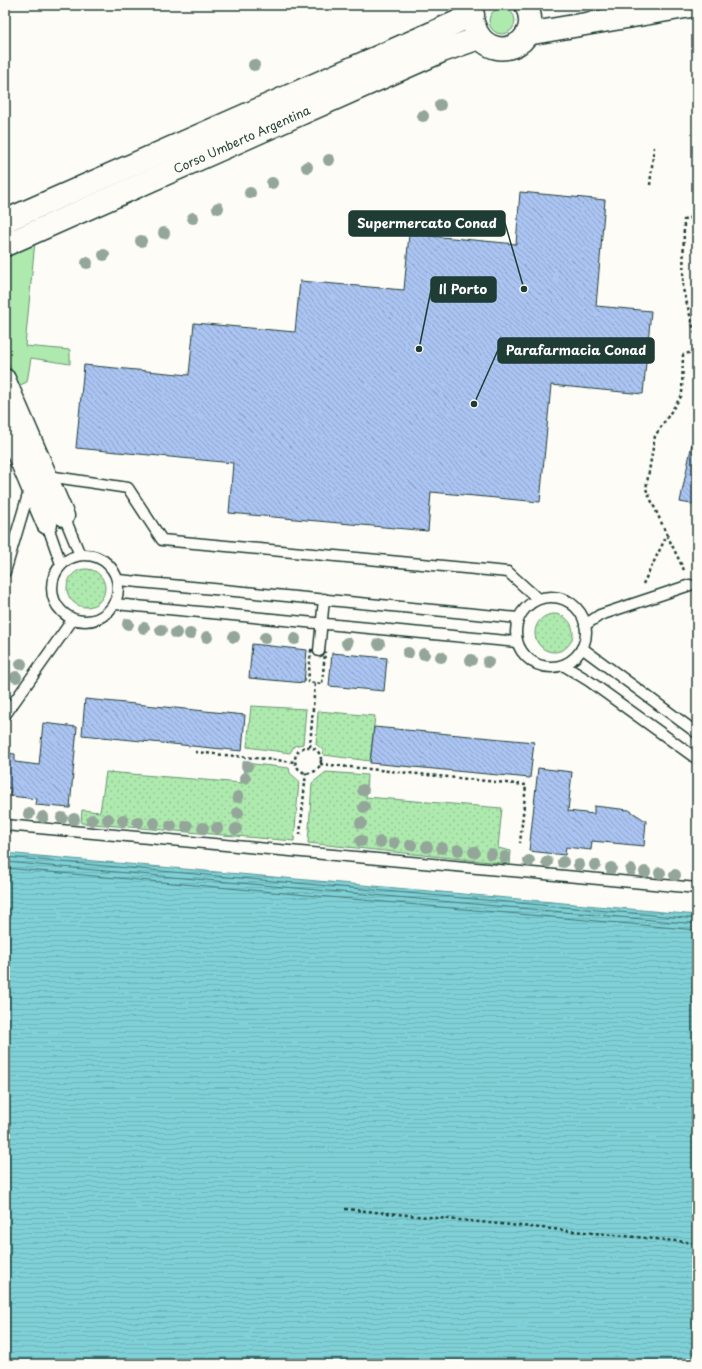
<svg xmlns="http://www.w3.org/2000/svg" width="702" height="1369" font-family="'Playpen Sans',sans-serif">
  <defs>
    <pattern id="grass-dots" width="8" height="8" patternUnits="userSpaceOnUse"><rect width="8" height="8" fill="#aee9ae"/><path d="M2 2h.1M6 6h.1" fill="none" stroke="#95c996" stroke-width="1.8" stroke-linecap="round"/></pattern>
    <pattern id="water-rules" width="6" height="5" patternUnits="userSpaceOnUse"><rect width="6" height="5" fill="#7fd1d7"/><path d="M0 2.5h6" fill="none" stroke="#6db4b9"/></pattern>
    <pattern id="building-back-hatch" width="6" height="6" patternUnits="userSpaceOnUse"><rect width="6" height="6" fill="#abc4f2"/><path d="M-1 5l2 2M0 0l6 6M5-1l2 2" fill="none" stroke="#8ba0c5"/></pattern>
  </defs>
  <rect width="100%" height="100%" fill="#fdfcf7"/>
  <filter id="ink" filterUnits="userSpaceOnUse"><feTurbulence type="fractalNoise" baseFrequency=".025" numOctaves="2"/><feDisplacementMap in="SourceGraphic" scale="8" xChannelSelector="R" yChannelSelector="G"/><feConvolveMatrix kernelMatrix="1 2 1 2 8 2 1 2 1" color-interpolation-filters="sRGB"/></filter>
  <g filter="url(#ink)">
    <g fill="url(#grass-dots)" stroke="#669371">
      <circle cx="86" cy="588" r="19"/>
      <circle cx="554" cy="633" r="19"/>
      <path d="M 251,706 L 306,709 L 303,744 L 294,746 L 290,753 L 247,747 Z"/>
      <path d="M 318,711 L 375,716 L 370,761 L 324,755 L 322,749 L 316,744 Z"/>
      <path d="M 245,763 L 289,768 L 290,773 L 299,781 L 294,841 L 81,823 L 82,810 L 100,812 L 106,772 L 242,783 Z"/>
      <path d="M 326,772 L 367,775 L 366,797 L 502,808 L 498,848 L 511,851 L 510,864 L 308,843 L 312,783 Z"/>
    </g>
    <g fill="#aee9ae" stroke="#669371">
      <circle cx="502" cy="21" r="13"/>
      <path d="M 35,241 L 25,346 L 70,350 L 70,364 L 31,358 L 27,382 L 18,386 L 5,356 L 5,254 Z"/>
    </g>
    <path fill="url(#water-rules)" stroke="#599696" d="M 5,853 L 697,915 L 697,1364 L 5,1364 Z"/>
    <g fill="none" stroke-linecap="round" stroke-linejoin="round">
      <g stroke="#457875" stroke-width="1">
        <path d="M 5,857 L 697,919"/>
        <path d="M 5,862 L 697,924"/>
        <path d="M 5,868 L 697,930"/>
      </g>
    </g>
    <g fill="url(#building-back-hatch)" stroke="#1f3d34">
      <path d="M 520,192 L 605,200 L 596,306 L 651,311 L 643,394 L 551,385 L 540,502 L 431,492 L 428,531 L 229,513 L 233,463 L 76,448 L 84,365 L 189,375 L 194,323 L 295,332 L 300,281 L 404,290 L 409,234 L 516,244 Z"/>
      <path d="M 697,419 L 697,505 L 680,502 Z"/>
      <path d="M 252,644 L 307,650 L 304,683 L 249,678 Z"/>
      <path d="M 332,653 L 387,658 L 384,691 L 329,686 Z"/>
      <path d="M 85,699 L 245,715 L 242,751 L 82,735 Z"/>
      <path d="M 43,723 L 77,727 L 70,808 L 36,805 L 37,799 L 10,796 L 11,788 L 5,788 L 5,753 L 15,754 L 15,762 L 39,765 Z"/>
      <path d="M 374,727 L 534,742 L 530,778 L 370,763 Z"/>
      <path d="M 538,768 L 572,772 L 568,811 L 594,814 L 594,806 L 629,810 L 646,821 L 644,846 L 592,841 L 591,850 L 566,847 L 565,855 L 529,851 Z"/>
    </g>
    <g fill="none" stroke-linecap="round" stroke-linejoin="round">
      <g stroke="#1f3d34" stroke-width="13">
        <g id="service">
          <path d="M 45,477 L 48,476 L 128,488 L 162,540 L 508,572 L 538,599"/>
          <path d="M 64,516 L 80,555"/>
          <path d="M 47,524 L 61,564"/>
          <circle cx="85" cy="588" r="33"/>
          <path d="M 5,572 L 30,488"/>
          <path d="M 118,580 L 518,618"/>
          <circle cx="551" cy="632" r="35"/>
          <path d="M 115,604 L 517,642"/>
          <path d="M 585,625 L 600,615 L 690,585"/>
          <path d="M 582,648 L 697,733"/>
          <path d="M 319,651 L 324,599"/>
          <path d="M 563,665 L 589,681 L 697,759"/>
          <path d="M 5,715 L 73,619"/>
          <path d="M 5,825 L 697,888"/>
        </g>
      </g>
      <g stroke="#1f3d34" stroke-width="23">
        <g id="minor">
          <path d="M 5,379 L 64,516"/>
          <path d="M 5,425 L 47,524"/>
        </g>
      </g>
      <g stroke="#1f3d34" stroke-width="25">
        <g id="tertiary">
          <path d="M 474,25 C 487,68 546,46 526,5"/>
          <path d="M 527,34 L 697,5"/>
          <path d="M 5,221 L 473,15"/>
          <path d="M 5,245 L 442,51 L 479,38"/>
        </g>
      </g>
      <g stroke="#1f3d34" stroke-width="2.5" stroke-dasharray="3 3" stroke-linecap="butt">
        <path d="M 650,185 L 654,147"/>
        <path d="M 697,215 L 684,220 L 683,289 L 697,341"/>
        <path d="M 667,535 L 684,570"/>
        <path d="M 643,584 L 667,535 L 646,489 L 655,436 L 682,395 L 683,355 L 697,350"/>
        <path d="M 311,650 L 325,652 L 322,684 L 308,682 Z"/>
        <path d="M 310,747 L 315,683"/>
        <circle cx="308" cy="760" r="13"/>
        <path d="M 195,752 L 295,762"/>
        <path d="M 320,764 L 526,785 L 520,843"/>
        <path d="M 300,835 L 306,772"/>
        <path d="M 345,1209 L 697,1243"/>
      </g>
      <use href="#service" stroke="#fdfcf7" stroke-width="10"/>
      <use href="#minor" stroke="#fdfcf7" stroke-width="20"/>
      <use href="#tertiary" stroke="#fdfcf7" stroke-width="22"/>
    </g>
    <g fill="#93a699">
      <circle cx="254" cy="65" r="6"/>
      <circle cx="440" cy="105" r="6"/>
      <circle cx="423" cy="116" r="6"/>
      <circle cx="329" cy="160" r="6"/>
      <circle cx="307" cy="167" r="6"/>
      <circle cx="272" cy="183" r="6"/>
      <circle cx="250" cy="193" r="6"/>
      <circle cx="218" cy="208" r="6"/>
      <circle cx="193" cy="218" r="6"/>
      <circle cx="164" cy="233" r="6"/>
      <circle cx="141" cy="241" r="6"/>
      <circle cx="104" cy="255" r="6"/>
      <circle cx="87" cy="263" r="6"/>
      <circle cx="128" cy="624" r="6"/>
      <circle cx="144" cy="628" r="6"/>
      <circle cx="161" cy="630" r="6"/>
      <circle cx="176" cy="633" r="6"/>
      <circle cx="190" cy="634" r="6"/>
      <circle cx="207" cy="637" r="6"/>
      <circle cx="234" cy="637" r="6"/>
      <circle cx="265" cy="638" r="6"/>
      <circle cx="295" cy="639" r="6"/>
      <circle cx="347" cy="643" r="6"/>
      <circle cx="379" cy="644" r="6"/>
      <circle cx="408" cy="653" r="6"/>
      <circle cx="424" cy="654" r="6"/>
      <circle cx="441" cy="657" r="6"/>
      <circle cx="471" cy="660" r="6"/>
      <circle cx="488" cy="662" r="6"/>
      <circle cx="21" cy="664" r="6"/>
      <circle cx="16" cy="677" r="6"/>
      <circle cx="247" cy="766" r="6"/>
      <circle cx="245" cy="778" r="6"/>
      <circle cx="363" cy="790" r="6"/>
      <circle cx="238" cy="797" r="6"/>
      <circle cx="364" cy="807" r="6"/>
      <circle cx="238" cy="813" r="6"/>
      <circle cx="29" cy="814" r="6"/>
      <circle cx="43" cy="817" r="6"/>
      <circle cx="62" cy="818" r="6"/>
      <circle cx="74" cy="819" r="6"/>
      <circle cx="108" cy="819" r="6"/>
      <circle cx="92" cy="820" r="6"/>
      <circle cx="123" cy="820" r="6"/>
      <circle cx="138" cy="822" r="6"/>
      <circle cx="154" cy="823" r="6"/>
      <circle cx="361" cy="823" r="6"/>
      <circle cx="171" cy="826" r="6"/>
      <circle cx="187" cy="826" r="6"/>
      <circle cx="203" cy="828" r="6"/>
      <circle cx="217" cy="828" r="6"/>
      <circle cx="236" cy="829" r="6"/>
      <circle cx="361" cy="841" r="6"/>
      <circle cx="380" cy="842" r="6"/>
      <circle cx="394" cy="843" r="6"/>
      <circle cx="411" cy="845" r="6"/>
      <circle cx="427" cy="847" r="6"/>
      <circle cx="442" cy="848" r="6"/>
      <circle cx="458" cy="850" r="6"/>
      <circle cx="474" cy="852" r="6"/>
      <circle cx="491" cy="854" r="6"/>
      <circle cx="505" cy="857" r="6"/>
      <circle cx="529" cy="861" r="6"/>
      <circle cx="547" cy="862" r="6"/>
      <circle cx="563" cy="862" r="6"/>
      <circle cx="579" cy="865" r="6"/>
      <circle cx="595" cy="865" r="6"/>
      <circle cx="611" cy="868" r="6"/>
      <circle cx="631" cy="870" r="6"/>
      <circle cx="645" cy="872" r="6"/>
      <circle cx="660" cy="873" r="6"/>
      <circle cx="675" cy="875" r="6"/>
    </g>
  </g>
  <g text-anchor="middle" stroke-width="3.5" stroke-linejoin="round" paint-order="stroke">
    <g font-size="12" fill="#1f3d34" stroke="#fdfcf7">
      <text transform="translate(242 140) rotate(-24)" y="4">Corso Umberto Argentina</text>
    </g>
  </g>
  <path fill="none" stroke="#1f3d34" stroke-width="1.5" d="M524 289L505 223M419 349L431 290M474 404L498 350"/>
  <g fill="#1f3d34" stroke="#fdfcf7" stroke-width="1.5">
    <circle cx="524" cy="289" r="4"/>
    <circle cx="419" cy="349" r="4"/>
    <circle cx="474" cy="404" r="4"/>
  </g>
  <g fill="#1f3d34" stroke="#1f3d34" stroke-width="1.5">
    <rect x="349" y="211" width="156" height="25" rx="4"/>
    <rect x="431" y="277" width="65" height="25" rx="4"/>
    <rect x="498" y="338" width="156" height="25" rx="4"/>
  </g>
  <g font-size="13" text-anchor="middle" font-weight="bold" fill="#fff">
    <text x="427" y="228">Supermercato Conad</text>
    <text x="463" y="294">Il Porto</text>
    <text x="576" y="355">Parafarmacia Conad</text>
  </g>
  <rect width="702" height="1369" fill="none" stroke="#fdfcf7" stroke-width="20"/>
  <rect x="10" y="10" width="682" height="1349" fill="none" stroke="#1f3d34" stroke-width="1.5" filter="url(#ink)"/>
</svg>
